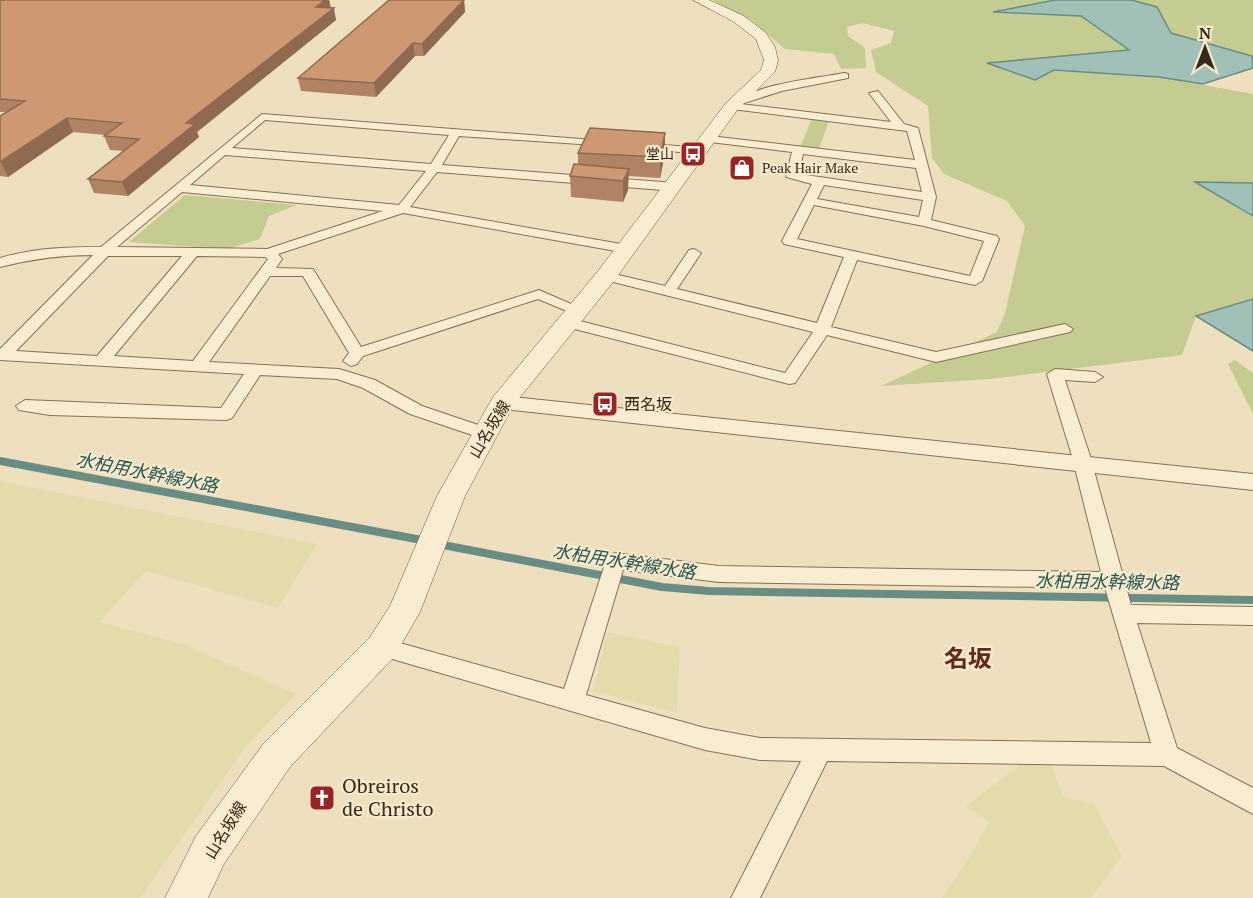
<svg xmlns="http://www.w3.org/2000/svg" width="1253" height="898" font-family="'PT Serif','Noto Sans JP',serif">
  <rect width="100%" height="100%" fill="#eee0be"/>
  <g fill="#e4dbab">
    <path d="M 0,481 L 317,544 L 278,608 L 146,571 L 99,622 L 183,644 L 296,694 L 247,745 L 140,898 L 0,898 Z"/>
    <path d="M 607,632 L 680,647 L 677,713 L 593,691 Z"/>
    <path d="M 1029,758 L 1051,762 L 1063,797 L 1094,804 L 1122,856 L 1091,898 L 942,898 L 969,858 L 989,822 L 966,806 Z"/>
  </g>
  <g fill="#c5cc92">
    <path d="M 712,0 L 1055,0 L 996,13 L 1081,16 L 1130,50 L 989,63 L 1035,80 L 1054,70 L 1159,77 L 1253,94 L 1253,183 L 1196,183 L 1253,216 L 1253,299 L 1196,316 L 1182,355 L 990,379 L 881,386 L 997,332 L 1005,313 L 1025,226 L 1007,201 L 944,174 L 932,158 L 928,106 L 876,72 L 871,50 L 891,43 L 894,31 L 863,23 L 847,27 L 848,36 L 865,48 L 866,68 L 841,69 L 834,54 L 785,49 L 751,20 Z"/>
    <path d="M 1131,0 L 1253,0 L 1253,56 L 1171,33 L 1157,8 Z"/>
    <path d="M 813,116 L 830,118 L 817,154 L 798,152 Z"/>
    <path d="M 185,195 L 297,205 L 269,216 L 260,239 L 227,249 L 129,242 Z"/>
    <path d="M 1235,360 L 1253,373 L 1253,414 L 1228,364 Z"/>
  </g>
  <g fill="#a1c0b7" stroke="#698d84" stroke-width="1.5">
    <path d="M 1055,0 L 1131,0 L 1157,7 L 1171,33 L 1252,56 L 1253,68 L 1203,84 L 1159,77 L 1054,70 L 1035,80 L 987,63 L 1129,50 L 1081,16 L 993,12 Z"/>
    <path d="M 1195,182 L 1253,183 L 1253,216 Z"/>
    <path d="M 1253,299 L 1253,351 L 1196,316 Z"/>
  </g>
  <g fill="none" stroke-linecap="round" stroke-linejoin="round">
    <g stroke="#698d84" stroke-width="8">
      <path d="M 0,461 L 427,541"/>
      <path d="M 438,544 L 662,587 L 709,591 L 1253,600"/>
    </g>
    <g stroke="#877056" stroke-width="2">
      <g id="minor">
        <path d="M 844,73 L 848,74 L 848,78 L 782,91 L 741,104 L 891,122 L 869,93 L 878,91 L 904,124 L 918,128 L 936,197 L 931,220 L 997,236 L 999,239 L 982,281 L 975,285 L 857,260 L 831,327 L 936,352 L 1065,324 L 1073,329 L 1070,332 L 936,362 L 827,335 L 795,383 L 789,384 L 563,326 L 560,323 L 568,318 L 785,373 L 813,332 L 601,279 L 599,276 L 606,272 L 665,286 L 689,250 L 694,249 L 701,253 L 677,289 L 817,323 L 844,257 L 784,244 L 782,241 L 812,184 L 786,177 L 792,152 L 710,142 L 704,139 L 710,136 L 915,160 L 907,131 L 732,109 L 727,106 C 755,84 806,80 844,73 ZM 803,154 L 916,168 L 922,192 L 799,174 ZM 824,185 L 923,200 L 919,217 L 817,199 ZM 814,205 L 924,226 L 984,241 L 970,276 L 797,239 Z"/>
        <path d="M 262,114 L 606,141 L 612,144 L 610,146 L 459,136 L 442,165 L 675,183 L 681,187 L 675,191 L 437,172 L 410,207 L 627,245 L 634,249 L 627,253 L 403,213 L 278,254 L 282,259 L 276,268 L 313,269 L 361,347 L 539,290 L 587,311 L 579,316 L 538,299 L 363,356 L 357,364 L 351,366 L 343,361 L 349,353 L 303,276 L 270,276 L 209,362 L 339,369 L 375,380 L 422,406 L 490,429 L 493,433 L 490,437 L 478,437 L 410,414 L 363,388 L 337,379 L 260,375 L 232,418 L 226,420 L 50,415 L 19,410 L 16,406 L 25,400 L 221,408 L 244,374 L 0,360 L 0,349 L 93,255 C 60,255 32,259 0,267 L 0,258 C 34,248 66,247 101,247 ZM 265,120 L 449,135 L 431,164 L 232,148 ZM 225,155 L 426,171 L 399,205 L 190,185 ZM 182,192 L 383,211 L 267,249 L 117,247 ZM 108,256 L 182,256 L 97,356 L 16,351 ZM 197,256 L 265,257 L 268,259 L 193,361 L 114,356 Z"/>
        <path d="M 640,143 L 701,148 L 707,151 L 701,154 L 636,148 L 636,144 Z"/>
        <path d="M 1055,369 L 1095,372 L 1103,377 L 1095,382 L 1065,380 L 1090,456 L 1131,605 L 1253,607 L 1253,625 L 1137,623 L 1177,748 L 1253,788 L 1253,814 L 1164,766 L 827,761 L 760,898 L 731,898 L 801,761 L 760,760 L 705,750 L 382,656 L 374,654 L 371,647 L 374,640 L 382,638 L 564,689 L 606,561 L 609,555 L 616,553 L 719,566 L 1101,572 L 1072,456 L 1047,374 ZM 623,570 L 719,582 L 1105,588 L 1151,743 L 760,738 L 705,728 L 586,695 Z"/>
      </g>
    </g>
    <g stroke="#877056" stroke-width="2">
      <path id="tertiary" d="M 502,396 L 1253,474 L 1253,490 L 494,408 L 491,403 L 494,398 Z"/>
    </g>
    <g stroke="#68513a" stroke-width="1">
      <path id="secondary" d="M 693,0 L 709,0 L 744,16 L 766,33 L 775,47 L 778,60 L 775,72 L 738,109 L 614,281 L 513,406 L 465,496 L 420,612 L 394,657 L 290,767 L 224,864 L 208,898 L 165,898 L 196,836 L 264,743 L 370,637 L 390,606 L 437,496 L 493,397 L 598,271 L 726,103 L 761,70 L 764,60 L 756,39 L 734,22 Z"/>
    </g>
    <use href="#minor" fill="#f9edd1" fill-rule="evenodd"/>
    <use href="#tertiary" fill="#f9edd1" fill-rule="evenodd"/>
    <use href="#secondary" fill="#f9edd1" fill-rule="evenodd"/>
  </g>
  <g fill="#b08362">
    <path d="M 0,0 L 329,0 L 331,8 L 336,20 L 197,132 L 199,137 L 128,196 L 94,193 L 88,179 L 123,151 L 110,150 L 104,136 L 105,135 L 73,132 L 8,177 L 0,176 L 0,116 L 6,112 L 0,112 Z"/>
    <path d="M 464,0 L 465,12 L 424,56 L 415,56 L 376,97 L 301,91 L 298,78 Z"/>
    <path d="M 578,153 L 665,154 L 660,178 L 628,176 L 628,190 L 623,202 L 571,197 L 570,176 L 578,165 Z"/>
  </g>
  <g fill="#906a50">
    <path d="M 325,0 L 329,0 L 331,9 L 316,7 Z"/>
    <path d="M 464,0 L 465,12 L 424,56 L 422,44 Z"/>
    <path d="M 334,8 L 336,20 L 197,132 L 199,137 L 128,196 L 122,182 L 186,123 Z"/>
    <path d="M 413,43 L 415,56 L 376,97 L 374,83 Z"/>
    <path d="M 67,118 L 73,132 L 8,177 L 1,162 Z"/>
    <path d="M 665,133 L 665,154 L 660,178 L 660,157 Z"/>
    <path d="M 629,169 L 628,190 L 623,202 L 623,181 Z"/>
  </g>
  <g fill="#cd9872" stroke="#906a50" stroke-width="1.5">
    <path d="M 0,0 L 325,0 L 316,7 L 334,8 L 186,123 L 195,124 L 122,182 L 88,179 L 139,139 L 104,136 L 122,123 L 67,118 L 0,162 L 0,116 L 25,101 L 0,99 Z"/>
    <path d="M 389,0 L 464,0 L 422,44 L 413,43 L 374,83 L 298,78 Z"/>
    <path d="M 590,128 L 665,133 L 660,157 L 578,153 Z"/>
    <path d="M 574,164 L 629,169 L 623,181 L 570,176 Z"/>
  </g>
  <defs>
    <g id="bus-square" transform="scale(1.35)"><rect x="-9" y="-9" width="18" height="18" rx="4" fill="#972526" stroke="#f6eacd"/><path d="M-5-6H5V4H4V6H2V4H-2V6H-4V4H-5ZM-3.5-4V0h7V-4ZM-3.5 1.2v1.5H-2V1.2ZM2 1.2v1.5H3.5V1.2Z" fill="#fff"/></g>
    <g id="shop-square" transform="scale(1.35)"><rect x="-9" y="-9" width="18" height="18" rx="4" fill="#972526" stroke="#f6eacd"/><path d="M-5-2.5h2.3a2.7 3.5 0 0 1 5.4 0H5L5.5 6h-11ZM-1.5-2.5h3a1.5 2.3 0 0 0-3 0Z" fill="#fff"/></g>
    <g id="church-square" transform="scale(1.35)"><rect x="-9" y="-9" width="18" height="18" rx="4" fill="#972526" stroke="#f6eacd"/><path d="M-1.2-6h2.4v3.5h3.3v2.4h-3.3V6h-2.4V-.1h-3.3v-2.4h3.3Z" fill="#fff"/></g>
  </defs>
  <g fill-rule="evenodd">
    <use href="#bus-square" x="693" y="154"/>
    <use href="#shop-square" x="742" y="168"/>
    <use href="#bus-square" x="605" y="404"/>
    <use href="#church-square" x="322" y="798"/>
  </g>
  <g text-anchor="middle" stroke-width="4.5" stroke-linejoin="round" paint-order="stroke">
    <g font-size="14" fill="#36281b" stroke="#f6eacd" text-anchor="end">
      <text x="674" y="159">堂山</text>
      <text x="762" y="173" text-anchor="start">Peak Hair Make</text>
    </g>
    <g font-size="16" fill="#36281b" stroke="#f6eacd" text-anchor="start">
      <text x="624" y="410">西名坂</text>
    </g>
    <g font-size="16" fill="#36281b" stroke="#f6eacd">
      <text transform="translate(489 429) rotate(-59)" y="6">山名坂線</text>
      <text transform="translate(225 830) rotate(-58)" y="6">山名坂線</text>
    </g>
    <g font-size="18" font-style="italic" fill="#2a5653" stroke="#f6eacd">
      <text transform="translate(147 473) rotate(11)" y="6">水柏用水幹線水路</text>
      <text transform="translate(624 562) rotate(9)" y="6">水柏用水幹線水路</text>
      <text transform="translate(1107 582) rotate(1)" y="6">水柏用水幹線水路</text>
    </g>
    <g font-size="20" fill="#36281b" stroke="#f6eacd" text-anchor="start">
      <text x="342" y="793">Obreiros<tspan x="342" dy="23">de Christo</tspan></text>
    </g>
    <g font-size="24" font-weight="bold" fill="#63291a" stroke="#f6eacd">
      <text x="968" y="667">名坂</text>
    </g>
  </g>
  <g transform="translate(1205 48)" stroke="#f6eacd" stroke-width="4.5" paint-order="stroke">
  <path d="M0-4.5L10 22L0 15L-10 22Z" fill="#36281b"/>
  <text y="-9" font-size="16" font-weight="bold" text-anchor="middle" fill="#36281b">N</text>
  </g>
</svg>
